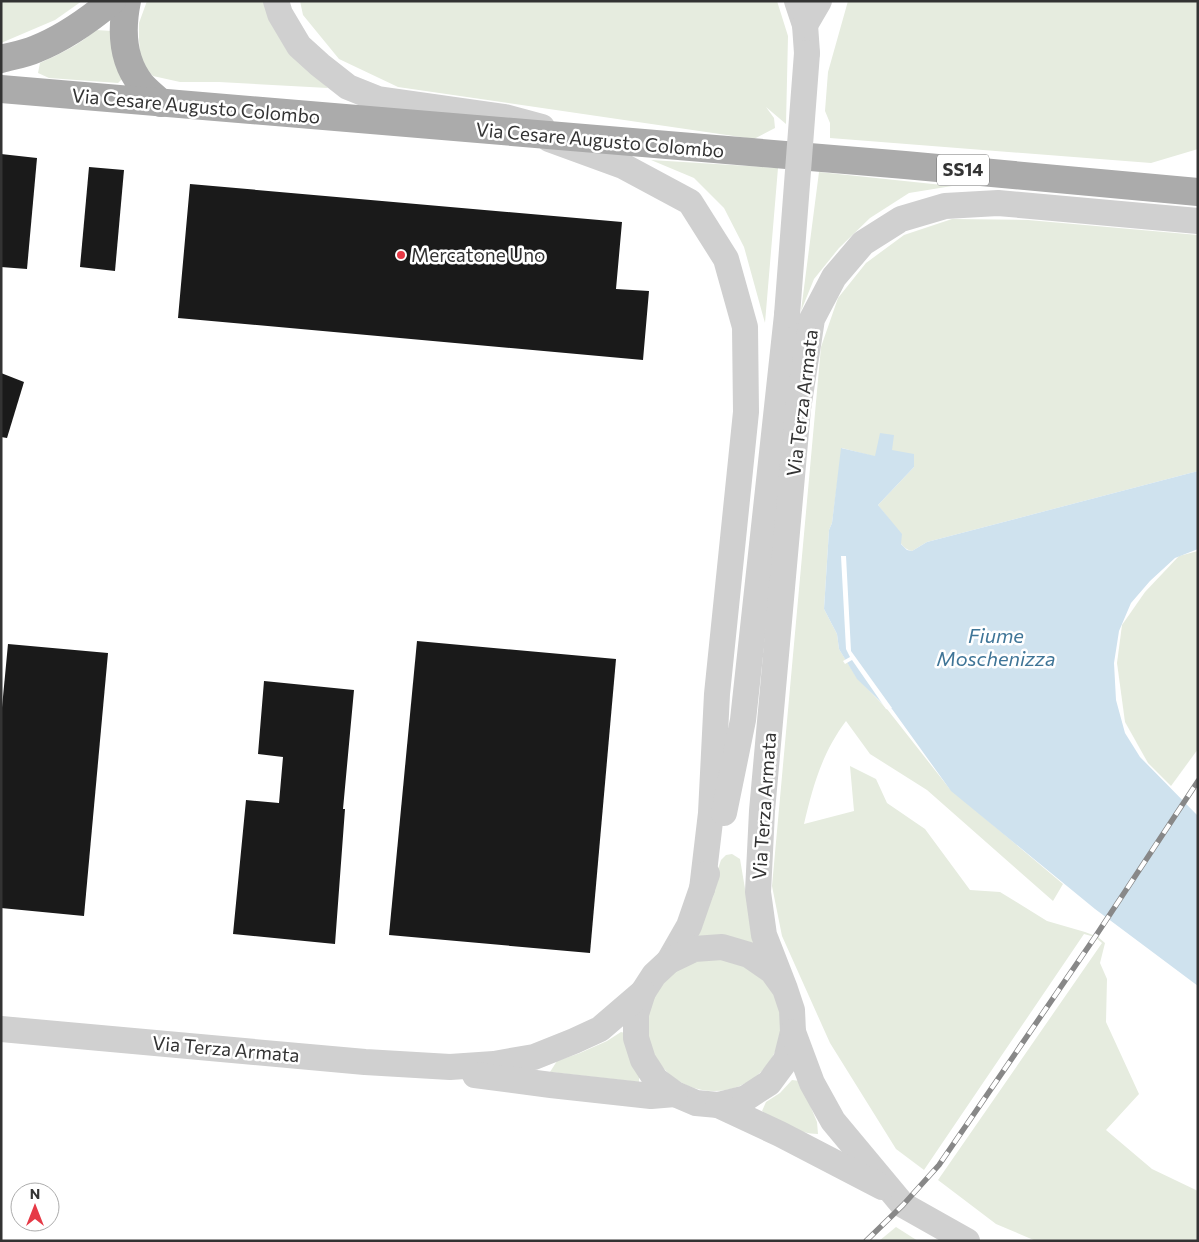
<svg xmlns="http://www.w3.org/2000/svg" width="1199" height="1242" font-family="Commissioner,sans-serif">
  <rect width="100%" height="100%" fill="#fff"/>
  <g fill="#e6ecdf">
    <path d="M 1,1 L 82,1 L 55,20 L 1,43 Z"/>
    <path d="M 147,1 L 267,1 L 304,65 L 328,88 L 219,82 L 180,82 L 153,76 L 141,62 L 139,40 L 139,23 Z"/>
    <path d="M 300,1 L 777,1 L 788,36 L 786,124 L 766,107 L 774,118 L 775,128 L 754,139 L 398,87 L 339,59 L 303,15 Z"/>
    <path d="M 848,1 L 1198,1 L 1198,149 L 1151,163 L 830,138 L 830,123 L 825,111 L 828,72 Z"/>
    <path d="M 96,30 L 112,31 L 123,78 L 118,83 L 49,78 L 38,73 L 40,63 C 60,54 79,45 96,30 Z"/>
    <path d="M 651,160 L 778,168 L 765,323 L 744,247 L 724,208 L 694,178 Z"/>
    <path d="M 819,172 L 952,186 L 909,193 L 870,218 L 839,248 L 814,279 L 801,311 Z"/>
    <path d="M 952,219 L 1028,220 L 1198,235 L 1198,471 L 927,542 L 912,551 C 898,548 895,529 888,518 C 885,514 881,509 878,505 L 914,467 L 842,448 L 832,523 L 829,530 L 824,609 L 837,634 L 839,649 L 857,678 L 887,709 L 949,788 L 1063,884 L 1053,901 L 927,790 L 870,754 L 846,721 C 822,753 813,786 804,824 L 854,811 L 850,766 L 876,779 L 887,803 L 925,829 L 970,890 L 1000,892 L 1047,921 L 1085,932 L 1098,937 L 1105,943 L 1100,963 L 1107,979 L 1106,1022 L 1139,1094 L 1106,1130 L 1152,1169 L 1198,1191 L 1198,1241 L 1036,1241 L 996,1224 L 938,1180 L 1102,943 L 1095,937 L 1084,934 L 924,1170 L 896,1149 L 830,1043 L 782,936 L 772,886 L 821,347 L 838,298 L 866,263 L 904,235 Z"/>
    <path d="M 1198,551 L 1198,749 L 1171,786 L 1148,763 L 1125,722 L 1117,663 L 1122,625 L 1145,592 L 1179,556 Z"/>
    <path d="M 732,854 L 740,859 L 755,948 L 693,943 L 721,860 L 726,855 Z"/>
    <circle cx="714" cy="1024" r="67"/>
    <path d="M 621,1032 L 629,1034 L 639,1073 L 639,1082 L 550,1072 L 557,1061 L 580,1053 L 607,1041 Z"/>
    <path d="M 792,1080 L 800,1081 L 817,1122 L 818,1134 C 798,1134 778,1123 762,1111 L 766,1102 L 780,1093 Z"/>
    <path d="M 896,1227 L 918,1241 L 879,1241 Z"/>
  </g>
  <path fill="#cfe2ee" d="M 880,433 L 894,435 L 892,450 L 914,454 L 914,467 L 878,505 L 902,534 L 901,544 L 907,550 L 912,551 L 927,542 L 1198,471 L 1198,549 L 1175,558 L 1150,581 L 1131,603 L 1119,631 L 1114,663 L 1116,700 L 1125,733 L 1140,757 L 1198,816 L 1198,986 L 1095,909 L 951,791 L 892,709 L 884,705 L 857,679 L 839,649 L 837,634 L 824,609 L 829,530 L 832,523 L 841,448 L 875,456 Z"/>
  <path fill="#fff" d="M 841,556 L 846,556 L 851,651 L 892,708 L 890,710 L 886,709 L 852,660 L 845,664 L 843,661 L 850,657 L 846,649 Z"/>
  <g fill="#1a1a1a">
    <path d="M 1,154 L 37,158 L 27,269 L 1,267 Z"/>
    <path d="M 89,167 L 124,170 L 115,271 L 80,267 Z"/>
    <path d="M 190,184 L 622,222 L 616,289 L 649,291 L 643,360 L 178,318 Z"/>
    <path d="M 1,373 L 24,382 L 7,438 L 1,437 Z"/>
    <path d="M 417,641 L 616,659 L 590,953 L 389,935 Z"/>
    <path d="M 8,644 L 108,653 L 84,916 L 1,908 L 1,718 Z"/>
    <path d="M 264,681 L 354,690 L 343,809 L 345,809 L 335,944 L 233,934 L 246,800 L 279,803 L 283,757 L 258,754 Z"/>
  </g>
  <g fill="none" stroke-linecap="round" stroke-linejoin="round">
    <g stroke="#d0d0d0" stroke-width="26">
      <path d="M 276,1 L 280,14 L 299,46 L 320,65 L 348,87 L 378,99 L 505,117 L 542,127"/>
      <path d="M 797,1 L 805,25 L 807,53"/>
      <path d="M 805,25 L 819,1"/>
      <path d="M 549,139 L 623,166 L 690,202 L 726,259 L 745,327 L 746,412 L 717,694 L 711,813 L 702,889"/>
      <path d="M 724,813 L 743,720 L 787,315"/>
      <path d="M 669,961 L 689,926 L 707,874"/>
      <path d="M 785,989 L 772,971 L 749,955 L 722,947 L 694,949 L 669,961 L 654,975 L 643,992 L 636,1014 L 636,1038 L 643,1060 L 656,1080 L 675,1094 L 696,1103 L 718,1105 L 746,1098 L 769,1083 L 786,1060 L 793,1032 L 792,1010 L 785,989 L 764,935 L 758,892 L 762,811 L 798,409 L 812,319 L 834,277 L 863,243 L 901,219 L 945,206 L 998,203 L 1198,221"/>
      <path d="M 1,1029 L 365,1062 L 450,1067 L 494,1064 L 534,1057 L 574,1041 L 600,1029 L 643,992"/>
      <path d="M 793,1032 L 812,1083 L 833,1121 L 903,1205 L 967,1241"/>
      <path d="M 475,1075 L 551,1085 L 651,1096 L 675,1094"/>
      <path d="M 718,1105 L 780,1134 L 882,1187"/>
    </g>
    <g stroke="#ababab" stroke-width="28">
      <path d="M 127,1 C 121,30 122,60 141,84 C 147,91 155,97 161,103"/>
      <path d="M 1,59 C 12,56 25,54 36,49 C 64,38 89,20 112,1"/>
      <path d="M 1,89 L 905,165 L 1198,192"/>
    </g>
    <g stroke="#888" stroke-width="5.5">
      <path id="rail" d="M 866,1241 L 903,1205 L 939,1165 L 1095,937 L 1198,781"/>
    </g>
    <use href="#rail" stroke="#fff" stroke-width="4" stroke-dasharray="11" stroke-linecap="butt"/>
    <path stroke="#d0d0d0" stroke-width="26" d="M 787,315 L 807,53"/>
  </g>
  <circle fill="#e63946" stroke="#fff" stroke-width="2" cx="401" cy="255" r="5"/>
  <g text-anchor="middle" stroke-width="5" stroke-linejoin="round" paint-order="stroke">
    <rect fill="#fff" stroke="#707070" stroke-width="1" x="937" y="154.5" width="52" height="31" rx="4"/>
    <g font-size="18" font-weight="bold" fill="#333">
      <text x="963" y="176">SS14</text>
    </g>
    <g font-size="19" fill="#333" stroke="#fff">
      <text transform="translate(196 106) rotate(5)" y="7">Via Cesare Augusto Colombo</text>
      <text transform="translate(600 140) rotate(5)" y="7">Via Cesare Augusto Colombo</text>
      <text transform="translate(802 403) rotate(-83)" y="7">Via Terza Armata</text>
      <text transform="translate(764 806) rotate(-86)" y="7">Via Terza Armata</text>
      <text transform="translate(226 1049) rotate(5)" y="7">Via Terza Armata</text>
    </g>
    <g font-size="19" fill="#333" stroke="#fff" text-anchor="start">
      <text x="411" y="262">Mercatone Uno</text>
    </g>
    <g font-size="20" font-style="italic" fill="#3f7597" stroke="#fff">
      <text x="996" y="643">Fiume<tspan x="996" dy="23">Moschenizza</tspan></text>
    </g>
  </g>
  <rect width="1199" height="1242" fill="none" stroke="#333333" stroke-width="5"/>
  <g transform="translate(35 1207)"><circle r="24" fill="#ffffff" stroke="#adadad"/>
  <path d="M0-4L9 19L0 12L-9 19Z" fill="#e63946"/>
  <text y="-8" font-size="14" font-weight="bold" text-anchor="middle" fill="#333333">N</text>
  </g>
</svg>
